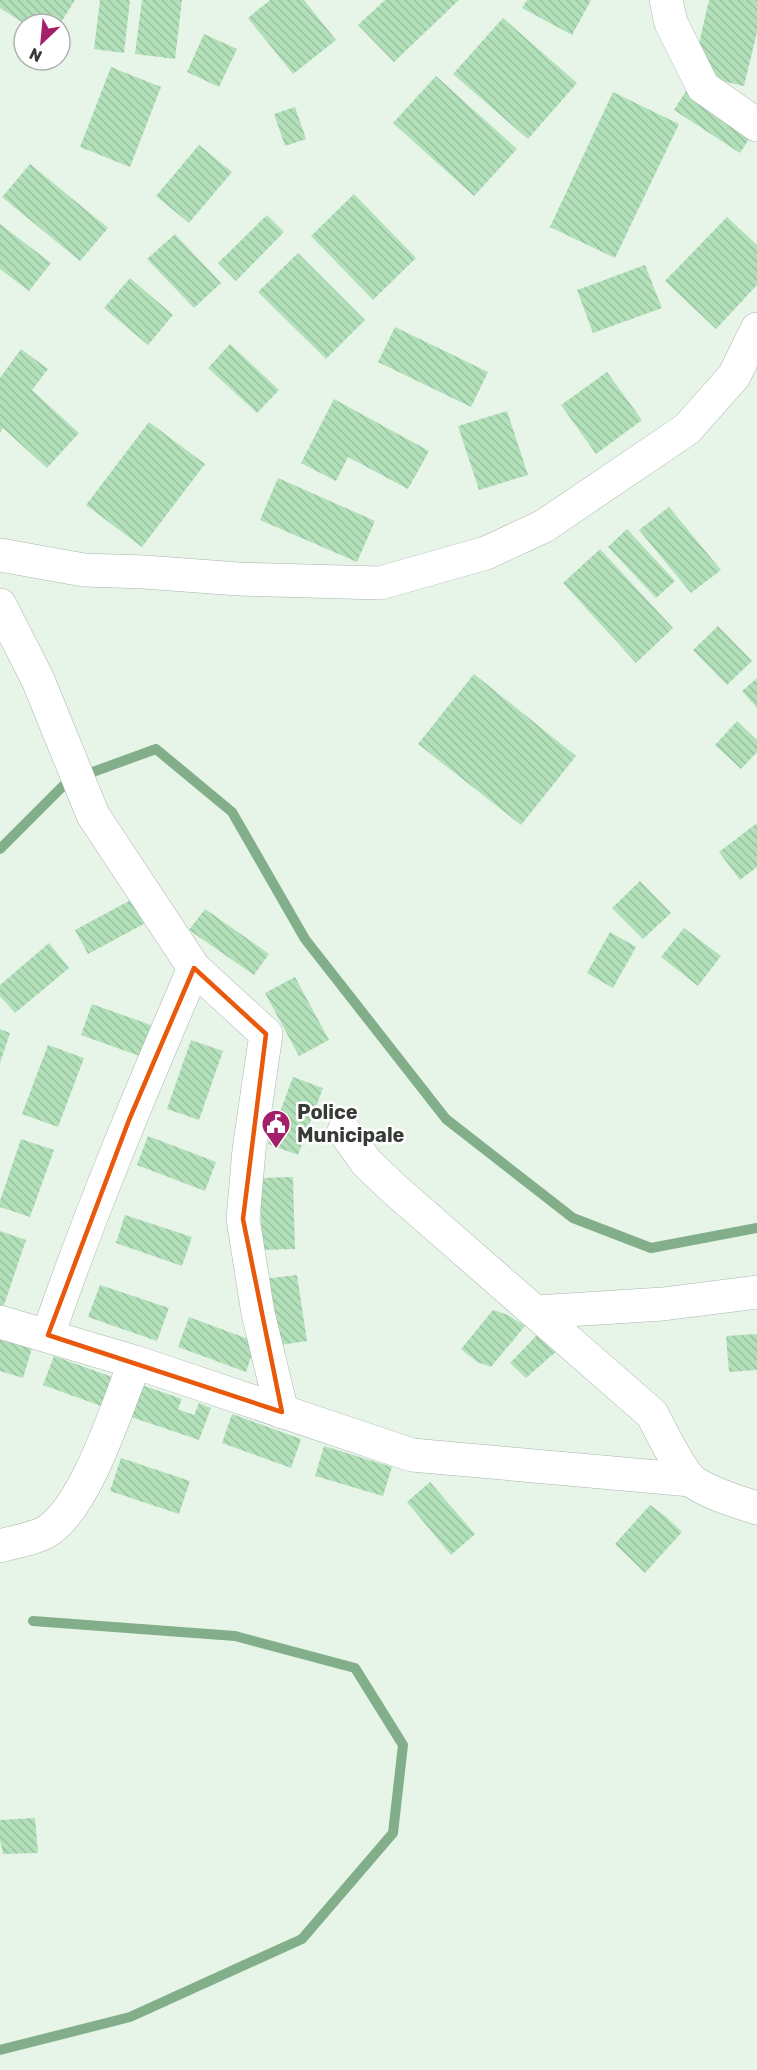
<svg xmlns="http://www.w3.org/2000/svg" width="757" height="2070" font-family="Rubik,sans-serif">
  <defs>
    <pattern id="building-back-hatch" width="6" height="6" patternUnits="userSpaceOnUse" patternTransform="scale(1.5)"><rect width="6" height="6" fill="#b2e0b9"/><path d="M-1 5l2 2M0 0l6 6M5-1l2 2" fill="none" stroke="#9ac1a0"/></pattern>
  </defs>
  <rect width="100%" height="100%" fill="#e7f5e9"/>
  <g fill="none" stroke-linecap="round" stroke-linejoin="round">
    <g stroke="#82af8a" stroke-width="10">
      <path d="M 0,849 L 68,781 L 156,749 L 232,812 L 305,939 L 446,1119 L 573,1218 L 651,1248 L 757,1228"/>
      <path d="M 0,2050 L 130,2017 L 302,1939 L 393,1833 L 403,1745 L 355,1668 L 235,1636 L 33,1621"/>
    </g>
  </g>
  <g fill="url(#building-back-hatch)">
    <path d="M 0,0 L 75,0 L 60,24 L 25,24 L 0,8 Z"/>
    <path d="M 100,0 L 130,0 L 124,53 L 94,49 Z"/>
    <path d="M 142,0 L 182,0 L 175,59 L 135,54 Z"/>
    <path d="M 270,0 L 304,0 L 336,40 L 293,74 L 248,18 Z"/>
    <path d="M 385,0 L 459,0 L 394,62 L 358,25 Z"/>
    <path d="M 527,0 L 591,0 L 572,35 L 522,8 Z"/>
    <path d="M 709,0 L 757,0 L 757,32 L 744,86 L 692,74 Z"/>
    <path d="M 503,18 L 577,83 L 528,139 L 453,74 Z"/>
    <path d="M 204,34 L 237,49 L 219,87 L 187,72 Z"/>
    <path d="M 111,67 L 161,87 L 130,167 L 80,147 Z"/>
    <path d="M 436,76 L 517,149 L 474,196 L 393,123 Z"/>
    <path d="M 693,80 L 757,127 L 740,153 L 674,110 Z"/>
    <path d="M 613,92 L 679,124 L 615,258 L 550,227 Z"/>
    <path d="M 295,107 L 306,139 L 285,146 L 274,114 Z"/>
    <path d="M 199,145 L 232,172 L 189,223 L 156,196 Z"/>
    <path d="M 30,164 L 108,228 L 80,261 L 2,197 Z"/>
    <path d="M 354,194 L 416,258 L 373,300 L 311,236 Z"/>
    <path d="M 267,215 L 284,232 L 236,281 L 218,263 Z"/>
    <path d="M 727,217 L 757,245 L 757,285 L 716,329 L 665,281 Z"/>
    <path d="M 0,224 L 51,263 L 29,291 L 0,269 Z"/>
    <path d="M 175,234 L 221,283 L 194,308 L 147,259 Z"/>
    <path d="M 298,253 L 365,320 L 326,359 L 258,292 Z"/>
    <path d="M 645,265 L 662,308 L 593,333 L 577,290 Z"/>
    <path d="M 130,278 L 173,315 L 148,345 L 104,308 Z"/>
    <path d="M 395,327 L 488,372 L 471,407 L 378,362 Z"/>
    <path d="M 230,344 L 279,390 L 257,413 L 208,368 Z"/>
    <path d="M 21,349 L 48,369 L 32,390 L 79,433 L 47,468 L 3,428 L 0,433 L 0,378 Z"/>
    <path d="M 607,372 L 642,420 L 596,454 L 561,405 Z"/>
    <path d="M 334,399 L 429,451 L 408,489 L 348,457 L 336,481 L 301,463 Z"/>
    <path d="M 507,411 L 528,475 L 479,490 L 458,426 Z"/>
    <path d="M 149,422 L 205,464 L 142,547 L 86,505 Z"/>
    <path d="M 278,478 L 375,521 L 357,562 L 260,520 Z"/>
    <path d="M 669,507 L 721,570 L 691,593 L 639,530 Z"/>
    <path d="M 627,529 L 675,581 L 656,598 L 608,547 Z"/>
    <path d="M 600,549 L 673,628 L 636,663 L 563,583 Z"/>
    <path d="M 718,626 L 752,661 L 727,685 L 693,650 Z"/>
    <path d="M 474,674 L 576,756 L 521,825 L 418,744 Z"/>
    <path d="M 757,678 L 757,708 L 742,691 Z"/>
    <path d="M 737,721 L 757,740 L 757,752 L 741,769 L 715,745 Z"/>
    <path d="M 757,823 L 757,867 L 740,880 L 719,852 Z"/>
    <path d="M 640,881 L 671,913 L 643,939 L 612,908 Z"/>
    <path d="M 140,895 L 153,919 L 88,954 L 75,930 Z"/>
    <path d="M 205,909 L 269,954 L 254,975 L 189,930 Z"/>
    <path d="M 684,928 L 721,956 L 698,986 L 661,957 Z"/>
    <path d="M 610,932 L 636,947 L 613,988 L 587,973 Z"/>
    <path d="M 49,943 L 69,968 L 15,1013 L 0,996 L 0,985 Z"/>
    <path d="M 295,977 L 329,1040 L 299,1056 L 265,993 Z"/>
    <path d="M 92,1004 L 159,1028 L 148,1059 L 81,1035 Z"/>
    <path d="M 0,1029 L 10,1033 L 0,1063 Z"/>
    <path d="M 191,1040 L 223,1051 L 199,1120 L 167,1109 Z"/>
    <path d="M 48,1045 L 84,1058 L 58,1127 L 22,1114 Z"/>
    <path d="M 293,1077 L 323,1088 L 298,1155 L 268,1144 Z"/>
    <path d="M 148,1136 L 216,1162 L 205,1191 L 137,1165 Z"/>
    <path d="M 21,1139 L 54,1150 L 30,1217 L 0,1207 L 0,1201 Z"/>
    <path d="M 293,1177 L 295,1249 L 262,1250 L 260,1178 Z"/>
    <path d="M 125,1215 L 192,1237 L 182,1266 L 116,1243 Z"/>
    <path d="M 0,1231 L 26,1240 L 2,1311 L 0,1310 Z"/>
    <path d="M 297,1275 L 307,1341 L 274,1346 L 264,1279 Z"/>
    <path d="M 100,1285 L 169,1308 L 157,1341 L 88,1317 Z"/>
    <path d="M 493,1310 L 508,1315 L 525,1326 L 491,1367 L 477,1362 L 461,1349 Z"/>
    <path d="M 189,1317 L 256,1342 L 246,1372 L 178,1347 Z"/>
    <path d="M 538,1334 L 559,1349 L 526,1378 L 510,1363 Z"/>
    <path d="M 757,1334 L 757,1370 L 729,1372 L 726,1336 Z"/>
    <path d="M 0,1338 L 32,1348 L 23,1378 L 0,1371 Z"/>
    <path d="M 54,1356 L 123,1381 L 112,1410 L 43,1385 Z"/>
    <path d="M 142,1385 L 182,1399 L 178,1409 L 194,1415 L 199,1403 L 211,1408 L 199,1440 L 131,1417 Z"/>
    <path d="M 232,1414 L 301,1439 L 291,1468 L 222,1443 Z"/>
    <path d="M 324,1446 L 392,1467 L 383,1496 L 315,1476 Z"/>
    <path d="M 121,1458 L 190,1481 L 179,1514 L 110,1491 Z"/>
    <path d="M 430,1482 L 475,1534 L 451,1555 L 407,1502 Z"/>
    <path d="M 650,1505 L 665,1516 L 682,1532 L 645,1573 L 615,1544 Z"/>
    <path d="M 35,1818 L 38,1853 L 3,1854 L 0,1840 L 0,1820 Z"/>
  </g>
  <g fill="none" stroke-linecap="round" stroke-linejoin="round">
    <g stroke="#a9b6ab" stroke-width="34">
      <g id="minor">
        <path d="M 666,0 L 671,23 L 703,87 L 757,125"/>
        <path d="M 0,555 L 84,570 L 144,572 L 239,579 L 380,583 L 486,553 L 544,526 L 687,429 L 734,376 L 757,329"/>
        <path d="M 0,605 L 38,680 L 93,815 L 194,968 L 266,1034 L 249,1150 L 243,1219 L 258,1313 L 282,1412"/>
        <path d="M 344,1131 L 366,1162 L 393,1188 L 652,1414 C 661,1431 679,1469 691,1480 C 707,1493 738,1502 757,1508"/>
        <path d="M 536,1312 L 663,1304 L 757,1292"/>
        <path d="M 0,1322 L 135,1362 L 412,1455 L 691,1480"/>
        <path d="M 48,1335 C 91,1210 142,1089 194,968"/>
        <path d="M 0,1546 C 13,1542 38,1538 49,1530 C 87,1504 117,1407 135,1362"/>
      </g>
    </g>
    <use href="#minor" stroke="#fff" stroke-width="33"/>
  </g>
  <path fill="none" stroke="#e8590c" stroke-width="4.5" stroke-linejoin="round" d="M 194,968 L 266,1034 L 243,1219 L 282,1412 L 48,1335 L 129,1120 Z"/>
  <defs>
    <g id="civic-pin" transform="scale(1.5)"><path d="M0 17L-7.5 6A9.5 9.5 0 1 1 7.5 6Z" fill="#a41f6a" stroke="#fff"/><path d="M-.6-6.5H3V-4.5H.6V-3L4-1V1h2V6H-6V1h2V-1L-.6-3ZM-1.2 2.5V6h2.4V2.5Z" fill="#fff"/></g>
  </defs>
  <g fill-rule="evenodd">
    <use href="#civic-pin" x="276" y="1124"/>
  </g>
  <g text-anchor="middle" stroke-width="5" stroke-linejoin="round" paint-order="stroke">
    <g font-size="20" font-weight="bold" fill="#363b36" stroke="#fff" text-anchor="start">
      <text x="297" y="1119">Police<tspan x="297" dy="23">Municipale</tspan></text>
    </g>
  </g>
  <g transform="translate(42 42) rotate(206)"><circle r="28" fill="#ffffff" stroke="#afb1af" stroke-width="1.5"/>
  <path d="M0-4.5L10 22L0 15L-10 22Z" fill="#a41f6a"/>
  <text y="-9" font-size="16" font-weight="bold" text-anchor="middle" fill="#363b36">N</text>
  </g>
</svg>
